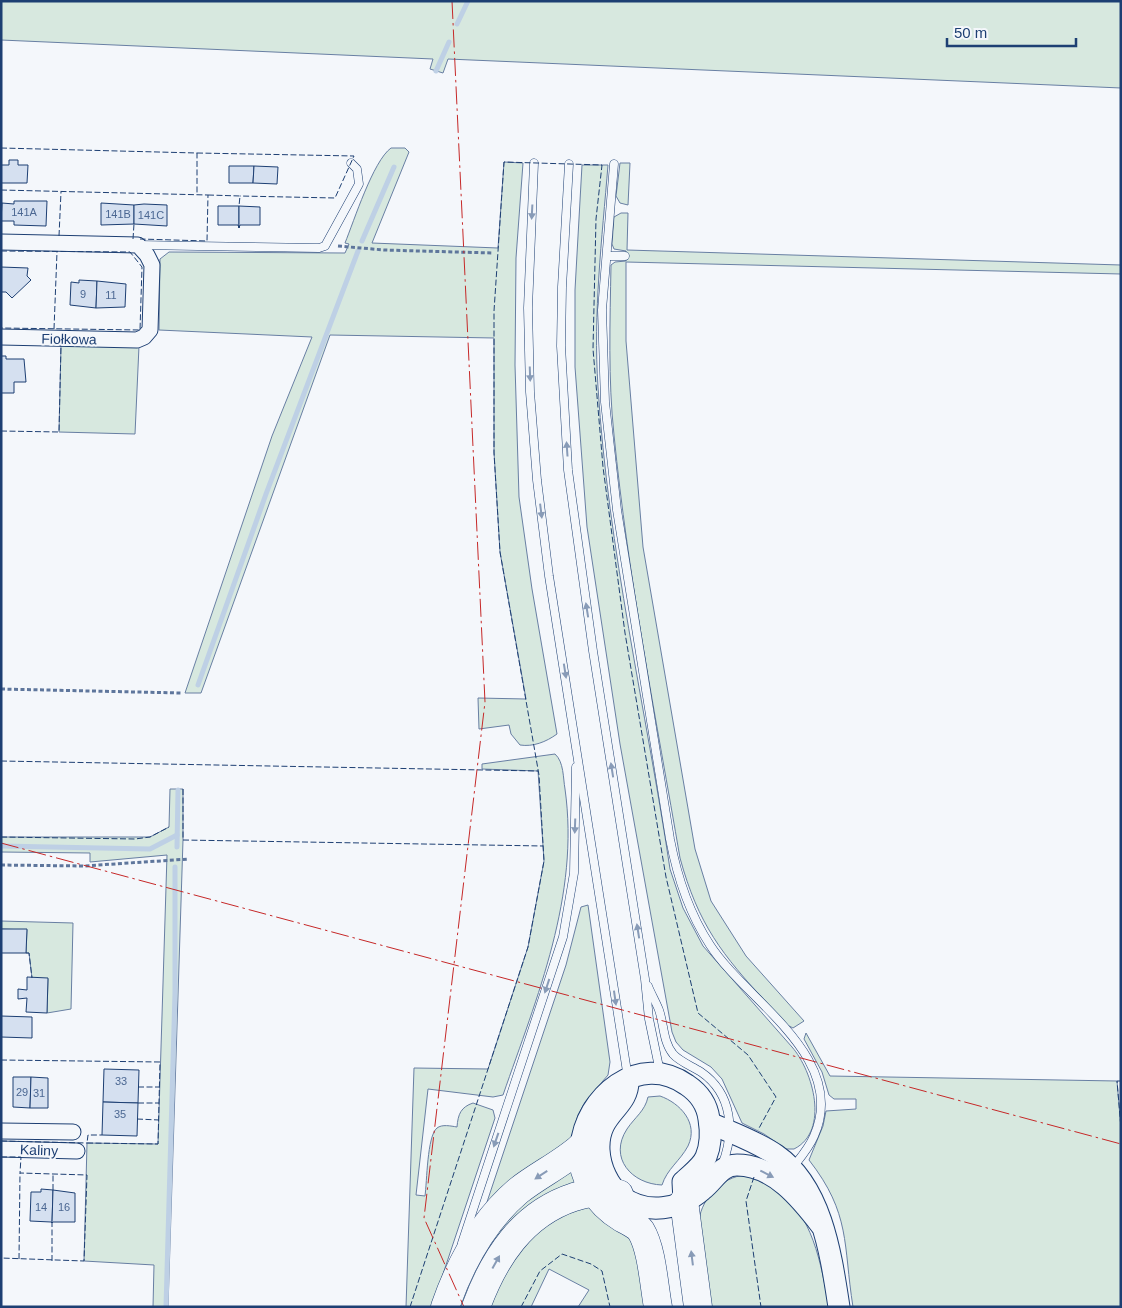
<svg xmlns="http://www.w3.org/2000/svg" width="1122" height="1308" font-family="Arial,sans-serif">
  <rect width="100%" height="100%" fill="#f4f7fb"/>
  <g fill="#d7e8df" stroke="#687fa3">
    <path d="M 1,1 L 1121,1 L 1121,88 L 448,59 L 443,73 L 430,69 L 433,59 L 1,40 Z"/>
    <path d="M 391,148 L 405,148 L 409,152 L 372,243 L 498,248 L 504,162 L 523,163 L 516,258 L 515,365 L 519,497 L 532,589 L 557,734 C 546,742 533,747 520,745 L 511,734 L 509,725 L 479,729 L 478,698 L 526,699 L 500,552 L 494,452 L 494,338 L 330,335 L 201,693 L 185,693 L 272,436 L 312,337 L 159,330 L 160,259 L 169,252 L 345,253 L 349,244 L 345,243 C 354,221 373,161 391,148 Z"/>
    <path d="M 620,163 L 630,163 L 628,205 L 620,203 L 616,196 Z"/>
    <path d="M 582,165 L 608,165 C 602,239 593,313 598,387 C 608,549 646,709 670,869 L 683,908 L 703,946 L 792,1047 C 813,1071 830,1131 794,1149 L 786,1149 L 764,1134 L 742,1123 L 722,1079 L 711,1067 L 683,1050 L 676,1042 L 672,1032 L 620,744 L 587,527 L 575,367 L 575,290 Z"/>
    <path d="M 621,213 L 628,213 L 627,250 L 1121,265 L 1121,274 L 626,262 L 626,341 L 643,547 L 695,849 L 711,901 L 746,956 L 804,1021 L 793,1028 C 783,1024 775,1011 768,1004 C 722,955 698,924 680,858 C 656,718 628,577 614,435 C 608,379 610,322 611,265 L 615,262 L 626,261 L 626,251 L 614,249 L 612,244 L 614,217 Z"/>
    <path d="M 61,345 L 139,346 L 135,434 L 59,432 Z"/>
    <path d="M 555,754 C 564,762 563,778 565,789 C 580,895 537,997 503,1095 L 493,1097 L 428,1089 L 416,1195 L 425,1196 C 427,1182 427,1136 437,1128 C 442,1124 451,1126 457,1127 C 458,1114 461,1107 473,1103 L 493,1110 L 495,1118 L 432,1307 L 406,1307 L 414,1068 L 488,1069 L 528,947 L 544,861 L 538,771 L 482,769 L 482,764 Z"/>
    <path d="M 170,789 L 183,789 L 183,840 L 168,1307 L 153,1307 L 154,1265 L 84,1261 L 87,1143 L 158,1144 L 167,855 L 90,862 L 90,853 L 1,852 L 1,837 L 150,837 L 169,827 Z"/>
    <path d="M 588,905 L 610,1062 L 608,1075 L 585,1102 L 578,1115 L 570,1142 L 490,1205 L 487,1202 L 566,965 L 581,907 Z"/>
    <path d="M 1,921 L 73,923 L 71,1009 L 47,1013 L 48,979 L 32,978 L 29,953 L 26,953 L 27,930 L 1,929 Z"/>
    <path d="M 806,1033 L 830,1076 L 1117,1081 L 1121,1128 L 1121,1307 L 853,1307 C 843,1244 851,1214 809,1160 L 823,1126 L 826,1111 L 856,1109 L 856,1099 L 834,1099 L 829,1095 L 822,1072 L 804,1039 Z"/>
    <path d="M 660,1096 C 680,1103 699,1123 688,1146 C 680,1161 667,1169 662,1185 C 632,1184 608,1158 627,1129 C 635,1117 645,1111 648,1097 Z"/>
    <path d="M 571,1166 L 576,1185 L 463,1307 L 455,1307 L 506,1213 Z"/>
    <path d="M 745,1175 C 754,1179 766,1181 774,1187 C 813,1213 821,1264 829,1307 L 710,1307 L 699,1220 C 702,1198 722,1177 745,1175 Z"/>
    <path d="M 588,1207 L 631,1235 L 649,1307 L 578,1307 L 589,1290 L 549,1269 L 531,1307 L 489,1307 C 495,1288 513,1253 527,1239 C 544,1223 566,1213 588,1207 Z"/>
  </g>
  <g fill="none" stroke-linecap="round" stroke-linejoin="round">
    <g stroke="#bed0e5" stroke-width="5">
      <path d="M 457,24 L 468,1"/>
      <path d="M 436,71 L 449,42"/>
      <path d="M 362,241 L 394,167"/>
      <path d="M 198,685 L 266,494 L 358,251"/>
      <path d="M 1,846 L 150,849 L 177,835"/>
      <path d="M 177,847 L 178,790"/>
      <path d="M 166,1307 L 175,992 L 175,867"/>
    </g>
  </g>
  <g fill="#d5e0f0" stroke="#1d3f73">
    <path d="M 9,160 L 18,160 L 18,165 L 28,165 L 27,183 L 1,183 L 1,165 L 9,165 Z"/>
    <path d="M 229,166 L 254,166 L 253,183 L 229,183 Z"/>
    <path d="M 254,166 L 278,167 L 277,184 L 253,183 Z"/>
    <path d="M 14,201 L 47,201 L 46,226 L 14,225 L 14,221 L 1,221 L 2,203 L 14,204 Z"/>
    <path d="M 101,203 L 134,205 L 134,224 L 101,225 Z"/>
    <path d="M 144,204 L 167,205 L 167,226 L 134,224 L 134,205 Z"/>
    <path d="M 218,206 L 239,206 L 239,228 L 238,225 L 218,225 Z"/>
    <path d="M 239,206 L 260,207 L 260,225 L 240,225 L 239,228 Z"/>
    <path d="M 1,267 L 28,268 L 27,276 L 31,280 L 12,298 L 6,292 L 1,292 Z"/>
    <path d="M 79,280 L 97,281 L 96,308 L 70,305 L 71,282 L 79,283 Z"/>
    <path d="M 97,281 L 126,284 L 125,307 L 96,308 Z"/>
    <path d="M 1,356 L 6,356 L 6,359 L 24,359 L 26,382 L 14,382 L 14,393 L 1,393 Z"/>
    <path d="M 1,929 L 27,929 L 26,953 L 1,953 Z"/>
    <path d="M 27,977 L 48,978 L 47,1013 L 26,1012 L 27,998 L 18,999 L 18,989 L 27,990 Z"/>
    <path d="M 1,1016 L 32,1017 L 32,1038 L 1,1037 Z"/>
    <path d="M 104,1069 L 139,1070 L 138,1103 L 103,1102 Z"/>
    <path d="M 13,1077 L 31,1077 L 30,1108 L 13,1107 Z"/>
    <path d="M 31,1077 L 48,1078 L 48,1108 L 30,1108 Z"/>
    <path d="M 103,1102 L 138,1103 L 137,1136 L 102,1135 Z"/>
    <path d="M 41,1189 L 53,1190 L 52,1223 L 51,1222 L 30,1221 L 31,1192 L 41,1192 Z"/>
    <path d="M 53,1190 L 75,1193 L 75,1222 L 53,1222 L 52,1223 Z"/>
  </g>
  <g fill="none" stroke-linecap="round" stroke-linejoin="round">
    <g stroke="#1d3f73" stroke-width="9">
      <g id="lane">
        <path d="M 534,163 L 528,308 L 530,392 L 537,480 L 549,576 L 628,1078"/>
        <path d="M 569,164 L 562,287 L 561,346 L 568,470 L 593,651 L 645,979 L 649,1019 L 660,1072"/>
        <path d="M 614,164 L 602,310 L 605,402 L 617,510 L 670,839 C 677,876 689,913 710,945 C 746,1001 849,1057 814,1136 C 809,1148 801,1157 793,1167"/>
        <path d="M 138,245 L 319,248 L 325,246 L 359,184 L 357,169 L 351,163"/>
        <path d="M 607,256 L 625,256"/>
        <path d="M 648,986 C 651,994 656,1002 659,1010 C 664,1024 663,1042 673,1054 C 680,1062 692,1066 701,1072 C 733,1094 735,1133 722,1165"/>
        <path d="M 462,1243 L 563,937 L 574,873 L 576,767"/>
      </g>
    </g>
    <g stroke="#1d3f73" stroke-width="17">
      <g id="street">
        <path d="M 1,242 L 138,245 L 147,255 L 152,265 L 150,330 L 144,337 L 137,340 L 1,337"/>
        <path d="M 1,1131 L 73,1132"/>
        <path d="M 1,1149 L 77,1151"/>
      </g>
    </g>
    <g stroke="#1d3f73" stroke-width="23">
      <g id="secondary">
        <path d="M 628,1080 C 629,1109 597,1112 599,1150 C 600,1167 608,1186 622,1197 C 647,1215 679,1210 702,1190 C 715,1180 720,1165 737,1165 C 774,1165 801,1199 821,1225"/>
        <path d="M 710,1123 C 732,1133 756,1141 776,1155 C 822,1187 831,1255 839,1307"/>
        <path d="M 581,1147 C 585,1097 639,1051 687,1085 C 699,1093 707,1104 709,1119 C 711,1131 711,1145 706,1157 C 702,1167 691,1174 683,1182 L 684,1201"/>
      </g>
    </g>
    <g stroke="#1d3f73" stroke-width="29">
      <g id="highway">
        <path d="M 581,1147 C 583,1178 596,1202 622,1218 C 629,1222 636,1224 641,1231 C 652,1249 654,1286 658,1307"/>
        <path d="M 684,1201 L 698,1307"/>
        <path d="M 445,1307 C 460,1264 484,1220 518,1191 C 538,1175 562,1164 581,1147"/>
        <path d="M 476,1307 C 494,1258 522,1214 574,1197 C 591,1192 602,1190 619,1194"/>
      </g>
    </g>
    <g stroke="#5e769c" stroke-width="3" stroke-dasharray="4 2.5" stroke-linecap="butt">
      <path d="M 338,246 L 384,250 L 492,253"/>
      <path d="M 1,689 L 181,693"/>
      <path d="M 1,865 L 84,866 L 189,859"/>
    </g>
    <use href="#lane" stroke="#f4f7fb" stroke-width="8"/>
    <use href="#street" stroke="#f4f7fb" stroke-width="15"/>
    <use href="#secondary" stroke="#f4f7fb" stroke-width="21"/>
    <use href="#highway" stroke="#f4f7fb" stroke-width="28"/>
    <g stroke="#1d3f73" stroke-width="1" stroke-dasharray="6 2.5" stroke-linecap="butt">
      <path d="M 1,148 L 197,153 L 197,195"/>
      <path d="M 197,153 L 354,156 L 335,198 L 240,196"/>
      <path d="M 1,190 L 208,195 L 207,241 L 140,239"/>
      <path d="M 208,195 L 240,196 L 239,206"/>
      <path d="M 59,236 L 61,192"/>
      <path d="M 133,239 L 134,224"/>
      <path d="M 1,251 L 130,252 L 142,267 L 140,330 L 1,328"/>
      <path d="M 54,329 L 57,252"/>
      <path d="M 1,431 L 59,432 L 61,345 L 59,345"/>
      <path d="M 1,761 L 538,771"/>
      <path d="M 183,789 L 183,840 L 543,846"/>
      <path d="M 1,837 L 135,839 L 150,837 L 169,827"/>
      <path d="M 26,953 L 29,953 L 32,978"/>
      <path d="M 1,1060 L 160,1062 L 158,1144 L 87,1143 L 88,1135 L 102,1135"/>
      <path d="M 1121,1081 L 1117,1081 L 1121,1128"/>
      <path d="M 138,1087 L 160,1087"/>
      <path d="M 138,1103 L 159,1103"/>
      <path d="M 137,1119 L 159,1120"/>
      <path d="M 1,1141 L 87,1143"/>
      <path d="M 1,1157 L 21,1157 L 20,1173 L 87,1175 L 84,1261 L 1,1258"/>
      <path d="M 754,1177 L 746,1201 L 761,1307"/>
      <path d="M 53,1190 L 53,1174"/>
      <path d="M 19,1259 L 20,1173"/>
      <path d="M 52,1261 L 52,1223"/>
      <path d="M 410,1307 L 528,947 L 544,861 L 539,775 L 500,552 L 494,453 L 494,311 L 504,162 L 602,165 L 596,219 L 593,349 L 603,467 L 625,633 L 666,877 L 698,1013 L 748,1055 L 776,1097 L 758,1130"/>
      <path d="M 521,1307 L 540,1271 L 562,1254 L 591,1264 L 602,1271 L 610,1307"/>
    </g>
    <g stroke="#c62828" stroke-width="1" stroke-dasharray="18 4 2.5 4" stroke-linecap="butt">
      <path d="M 452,1 L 485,702 L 424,1218 L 464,1307"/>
      <path d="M 1,843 L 1121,1144"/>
    </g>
  </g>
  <defs><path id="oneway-solid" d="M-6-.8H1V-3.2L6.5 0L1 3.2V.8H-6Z" transform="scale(1.25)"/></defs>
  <g fill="#889bb7">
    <use href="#oneway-solid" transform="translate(532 212) rotate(93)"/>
    <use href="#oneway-solid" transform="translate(530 374) rotate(88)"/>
    <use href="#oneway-solid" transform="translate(567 449) rotate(-94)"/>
    <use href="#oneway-solid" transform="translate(541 511) rotate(83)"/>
    <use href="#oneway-solid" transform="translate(587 610) rotate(-99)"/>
    <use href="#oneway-solid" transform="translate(565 671) rotate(81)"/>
    <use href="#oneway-solid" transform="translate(612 770) rotate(-99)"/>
    <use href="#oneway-solid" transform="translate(575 826) rotate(92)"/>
    <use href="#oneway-solid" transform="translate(638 931) rotate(-99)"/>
    <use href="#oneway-solid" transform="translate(547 986) rotate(108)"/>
    <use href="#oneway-solid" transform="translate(615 998) rotate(82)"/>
    <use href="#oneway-solid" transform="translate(496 1140) rotate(109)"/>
    <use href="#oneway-solid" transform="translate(767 1174) rotate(27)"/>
    <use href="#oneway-solid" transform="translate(541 1175) rotate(147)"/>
    <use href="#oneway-solid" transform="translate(692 1258) rotate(-97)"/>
    <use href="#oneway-solid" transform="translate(496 1262) rotate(-61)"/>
  </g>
  <g text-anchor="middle" stroke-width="4" stroke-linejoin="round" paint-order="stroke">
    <g font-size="11" fill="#4b6792">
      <text x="24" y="216">141A</text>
      <text x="118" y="218">141B</text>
      <text x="151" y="219">141C</text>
      <text x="83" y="298">9</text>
      <text x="111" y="299">11</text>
      <text x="121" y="1085">33</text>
      <text x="22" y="1096">29</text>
      <text x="39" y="1097">31</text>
      <text x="120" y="1118">35</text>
      <text x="41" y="1211">14</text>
      <text x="64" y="1211">16</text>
    </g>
    <g font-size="14" fill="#1d3f73" stroke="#f4f7fb">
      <text transform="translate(69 339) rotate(1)" y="5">Fiołkowa</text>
      <text transform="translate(39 1150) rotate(2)" y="5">Kaliny</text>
    </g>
  </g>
  <rect width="1122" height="1308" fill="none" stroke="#1d3f73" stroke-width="5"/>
  <path d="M947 38v8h129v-8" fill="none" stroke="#1d3f73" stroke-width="2.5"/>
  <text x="954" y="38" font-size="15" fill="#1d3f73" stroke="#f4f7fb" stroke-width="4" paint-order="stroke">50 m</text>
</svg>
